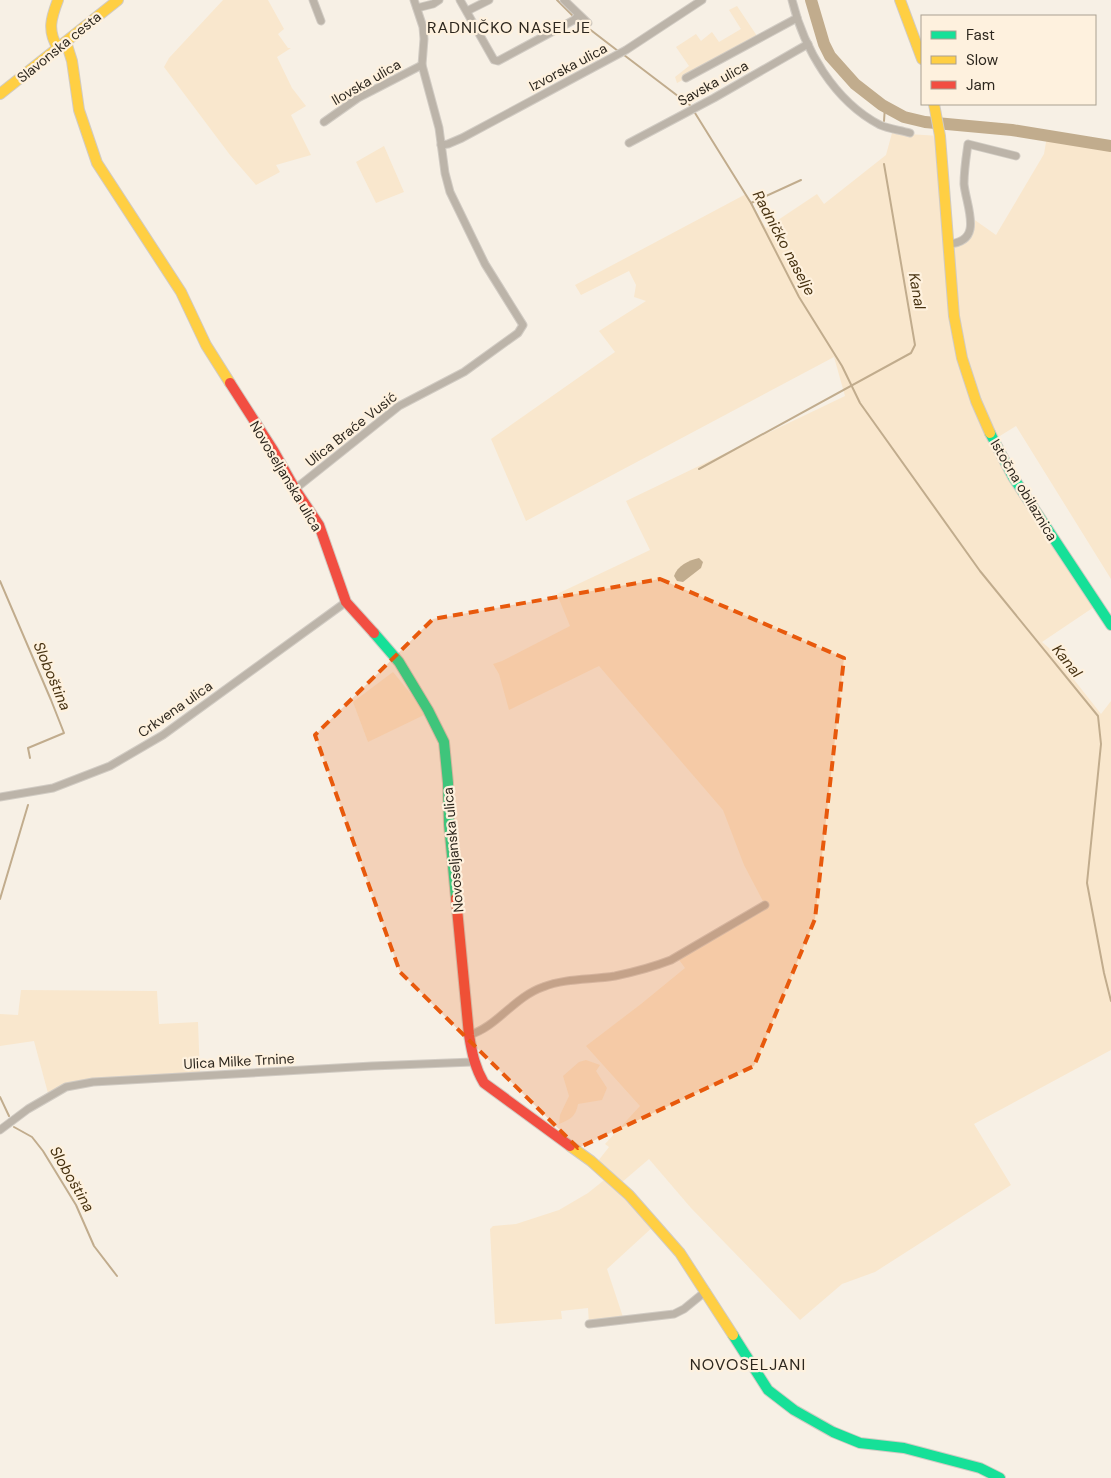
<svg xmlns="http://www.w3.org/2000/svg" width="1111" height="1478" font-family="'DM Sans',sans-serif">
  <rect width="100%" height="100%" fill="#f7f0e5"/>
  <g fill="#f9e7cd">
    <path d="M 223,0 L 268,0 L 284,29 L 278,34 L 288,48 L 291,48 L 277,57 L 292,88 L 306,106 L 291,115 L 311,155 L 276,165 L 280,172 L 256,185 L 230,155 L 164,67 L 169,58 Z"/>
    <path d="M 737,6 L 759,39 L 677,83 L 675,77 L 689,66 L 676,47 L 696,34 L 701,41 L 712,32 L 719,42 L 741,29 L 729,10 Z"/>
    <path d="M 892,133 L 940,136 L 948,246 L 972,232 L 974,226 L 972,218 L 996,235 L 1044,154 L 1047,136 L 1111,146 L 1111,579 L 1016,426 L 995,439 L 1097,605 L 1042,642 L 1049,648 L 1101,714 L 1111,701 L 1111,1050 L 974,1124 L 1011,1185 L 875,1272 L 842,1284 L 800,1320 L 691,1208 L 649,1159 L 621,1183 L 598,1161 L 609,1147 L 605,1144 L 640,1106 L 586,1046 L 641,1004 L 685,968 L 677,957 L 765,905 L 744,865 L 723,810 L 599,666 L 509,710 L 499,674 L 493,664 L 502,661 L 570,626 L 557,594 L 650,550 L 626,501 L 845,396 L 834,357 L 526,521 L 491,439 L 615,352 L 599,331 L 646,301 L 634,297 L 636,285 L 629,271 L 581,295 L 575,285 L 746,194 L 766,228 L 817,194 L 824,204 L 886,155 Z"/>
    <path d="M 384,146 L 404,192 L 376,203 L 356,162 Z"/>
    <path d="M 393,672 L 419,704 L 424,715 L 368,742 L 353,702 Z"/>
    <path d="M 21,990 L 157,991 L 159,1024 L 198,1022 L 200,1076 L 66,1087 L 49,1097 L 34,1041 L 0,1046 L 0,1014 L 18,1015 Z"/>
    <path d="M 586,1060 L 600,1065 L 596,1071 L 607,1088 L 602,1100 L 578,1104 C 576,1116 571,1119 559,1124 L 560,1115 L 569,1096 L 563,1076 L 579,1062 Z"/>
    <path d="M 608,1177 L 655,1225 L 607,1269 L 624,1320 L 589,1324 L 588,1308 L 561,1311 L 562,1319 L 495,1324 L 490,1229 L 493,1226 L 516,1224 L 559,1210 L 588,1193 Z"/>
  </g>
  <path fill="#c1ac8d" d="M 699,558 L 703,562 L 701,568 L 683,582 L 677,581 L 674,576 C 677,566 689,560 699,558 Z"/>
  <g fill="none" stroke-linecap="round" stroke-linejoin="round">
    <g stroke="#c1ac8d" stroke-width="2">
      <path d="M 557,0 L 573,16"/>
      <path d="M 579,21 L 618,51"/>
      <path d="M 624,55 L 691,106"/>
      <path d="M 695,113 L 751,203 L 799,297 L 842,366 L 860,403 L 980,571 L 1098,716 L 1101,744 L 1087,883 L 1104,973 L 1111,1001"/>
      <path d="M 884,121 L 885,107"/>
      <path d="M 751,203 L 801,180"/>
      <path d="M 699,469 L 911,353 L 915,345 L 884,164"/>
      <path d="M 0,581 L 51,700 L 64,733 L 28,748 L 30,758"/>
      <path d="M 0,899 L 28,805"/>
      <path d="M 0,1097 L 9,1116"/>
      <path d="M 14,1127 L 32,1137 L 43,1151 L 76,1205 L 94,1246 L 117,1276"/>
    </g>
    <path stroke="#c1ac8d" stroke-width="12" d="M 811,0 L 824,44 L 830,56 L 855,84 L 882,105 L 904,117 L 925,122 L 1012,130 L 1111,146"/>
    <g stroke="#d1cbc3" stroke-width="9">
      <g id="street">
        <path d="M 313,0 L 321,21"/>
        <path d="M 460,0 L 494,60 L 498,61 L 574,20 L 579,15"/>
        <path d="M 564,0 L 588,23"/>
        <path d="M 792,0 C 804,49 834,101 880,125 C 889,129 900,130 910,133"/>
        <path d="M 417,8 L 433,4 L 439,0"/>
        <path d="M 467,11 L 489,0"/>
        <path d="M 686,78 L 797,18"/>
        <path d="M 324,122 L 358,98 L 422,65"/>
        <path d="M 629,143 L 714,98 L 808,44"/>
        <path d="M 441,145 L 448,144 L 462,138 L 626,50 L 702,0"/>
        <path d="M 948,244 C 985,242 966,206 964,184 C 964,170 966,158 968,144 L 1016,156"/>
        <path d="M 295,489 L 399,406 L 464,372 L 518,333 L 523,325 L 485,264 L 450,192 L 445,173 L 439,128 L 422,65 L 424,39 L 423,27 L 414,0"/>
        <path d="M 0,797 L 53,788 L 110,766 L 163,735 L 346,602"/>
        <path d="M 469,1035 C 497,1027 514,997 543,987 C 566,978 591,980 615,976 C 634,972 653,967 671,960 L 765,905"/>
        <path d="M 0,1130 L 28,1109 L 66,1087 L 93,1082 L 372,1066 L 473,1062"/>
        <path d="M 589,1324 L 674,1314 L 684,1309 L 706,1291"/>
      </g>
    </g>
    <g stroke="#d1cbc3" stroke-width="12">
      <g id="fast">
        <path d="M 990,433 L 1013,477 L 1111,625"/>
        <path d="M 374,633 L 399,662 L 428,710 L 444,742 L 448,783 L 449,824 L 456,898"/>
        <path d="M 733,1335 L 768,1390 L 794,1410 L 833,1432 L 860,1443 L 904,1448 L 980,1468 L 1000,1478"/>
      </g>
    </g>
    <g stroke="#d1cbc3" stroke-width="12">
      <g id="slow">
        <path d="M 58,0 C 51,18 47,31 58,48"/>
        <path d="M 900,0 L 922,59"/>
        <path d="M 66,42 L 72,61 L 79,110 L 97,163 L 181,292 L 206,345 L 230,383"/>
        <path d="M 0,94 L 118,0"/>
        <path d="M 934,104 L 940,136 L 954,316 L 962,358 L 976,401 L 990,433"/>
        <path d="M 570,1146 L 591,1161 L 629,1195 L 680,1253 L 733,1335"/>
      </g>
    </g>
    <g stroke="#d1cbc3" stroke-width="12">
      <g id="jam">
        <path d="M 230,383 L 273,450 L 295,489 L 319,525 L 346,602 L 374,633"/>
        <path d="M 456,898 L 469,1035 C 472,1053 475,1068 484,1083 L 570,1146"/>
      </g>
    </g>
    <use href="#street" stroke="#bcb4a9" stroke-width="7"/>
    <use href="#fast" stroke="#16e098" stroke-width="10"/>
    <use href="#slow" stroke="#ffcf43" stroke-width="10"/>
    <use href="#jam" stroke="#f24e42" stroke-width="10"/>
  </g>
  <path fill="#e8590c" fill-opacity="0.2" stroke="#e8590c" stroke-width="4" stroke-dasharray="10 6" stroke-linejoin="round" d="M 660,579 L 844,658 L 815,919 L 754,1066 L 578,1148 L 400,972 L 315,735 L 433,619 Z"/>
  <g text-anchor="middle" stroke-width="4.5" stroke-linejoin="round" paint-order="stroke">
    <g font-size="14" fill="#2d271e" stroke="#fef1de">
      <text transform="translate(59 47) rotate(-39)" y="5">Slavonska cesta</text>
      <text transform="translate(568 67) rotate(-28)" y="5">Izvorska ulica</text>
      <text transform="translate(366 82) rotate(-30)" y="5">Ilovska ulica</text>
      <text transform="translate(713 83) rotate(-29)" y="5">Savska ulica</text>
      <text transform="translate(351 429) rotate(-38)" y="5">Ulica Braće Vusić</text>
      <text transform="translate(286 476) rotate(59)" y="5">Novoseljanska ulica</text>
      <text transform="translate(1024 490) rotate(59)" y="5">Istočna obilaznica</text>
      <text transform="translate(175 709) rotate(-35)" y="5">Crkvena ulica</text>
      <text transform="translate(453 850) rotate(-95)" y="5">Novoseljanska ulica</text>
      <text transform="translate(239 1061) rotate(-3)" y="5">Ulica Milke Trnine</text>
    </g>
    <g font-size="15" font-style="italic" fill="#473211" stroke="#fef1de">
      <text transform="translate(784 243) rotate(62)" y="5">Radničko naselje</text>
      <text transform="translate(917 291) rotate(80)" y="5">Kanal</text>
      <text transform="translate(1067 661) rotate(51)" y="5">Kanal</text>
      <text transform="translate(52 676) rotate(67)" y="5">Sloboština</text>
      <text transform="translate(72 1179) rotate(60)" y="5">Sloboština</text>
    </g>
    <g font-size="16" letter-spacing="1" fill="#2d271e" stroke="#fef1de">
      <text x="509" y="33">RADNIČKO NASELJE</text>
      <text x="748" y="1370">NOVOSELJANI</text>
    </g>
  </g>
  <rect x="921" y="15" width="175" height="90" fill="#fef1de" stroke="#aaa091"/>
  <rect x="931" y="31" width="25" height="8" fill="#16e098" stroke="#aaa091"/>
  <text x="966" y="40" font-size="15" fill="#2d271e">Fast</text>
  <rect x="931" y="56" width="25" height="8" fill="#ffcf43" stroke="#aaa091"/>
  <text x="966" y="65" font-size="15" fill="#2d271e">Slow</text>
  <rect x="931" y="81" width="25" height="8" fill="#f24e42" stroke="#aaa091"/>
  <text x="966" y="90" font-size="15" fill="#2d271e">Jam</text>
</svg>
